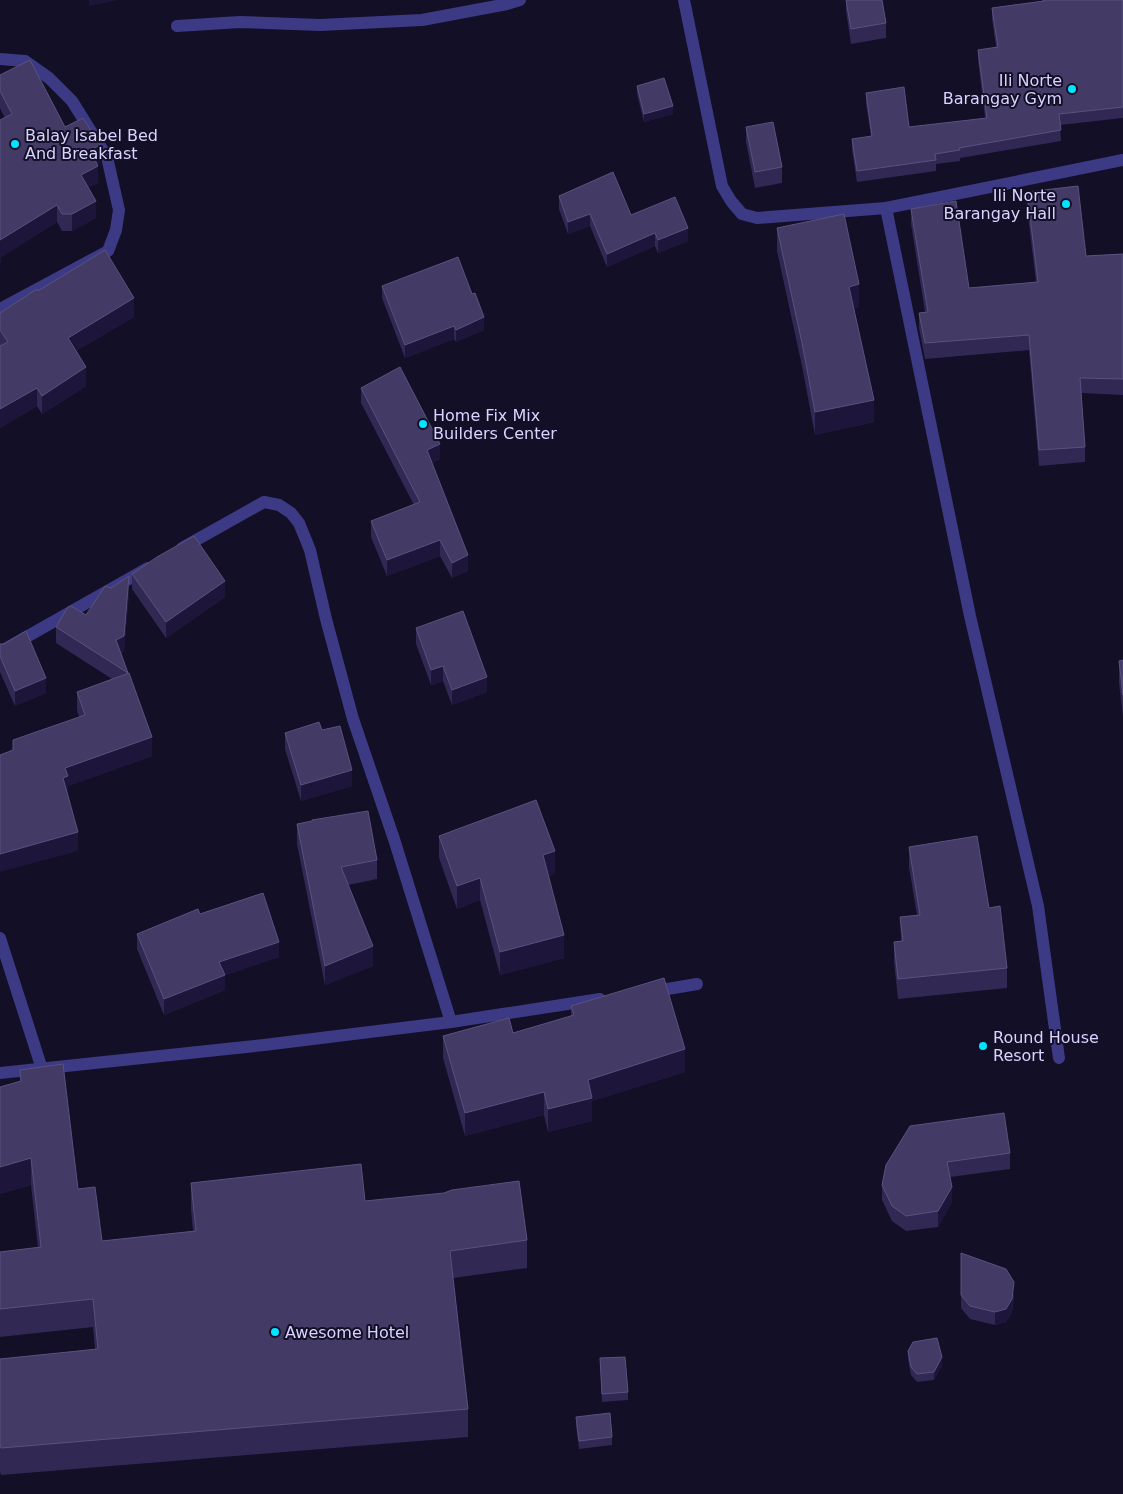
<svg xmlns="http://www.w3.org/2000/svg" width="1123" height="1494" font-family="'DejaVu Sans',sans-serif">
  <rect width="100%" height="100%" fill="#130f26"/>
  <g fill="none" stroke-linecap="round" stroke-linejoin="round">
    <g stroke="#3d3a85" stroke-width="12">
      <path d="M 684,0 L 722,186 L 731,201 L 742,214 L 757,218 L 886,208 L 1123,160"/>
      <path d="M 177,26 L 240,22 L 320,25 L 422,20 L 507,4 L 520,0"/>
      <path d="M 0,59 L 25,61 L 49,78 L 72,101 L 107,157 L 119,210 L 116,230 L 108,251 L 0,309"/>
      <path d="M 886,208 L 970,616 L 1038,906 L 1059,1058"/>
      <path d="M 182,548 L 264,502 L 279,505 L 291,513 L 299,523 L 310,550 L 326,619 L 353,719 L 394,839 L 451,1022"/>
      <path d="M 0,652 L 148,568"/>
      <path d="M 0,938 L 42,1069"/>
      <path d="M 650,992 L 697,984"/>
      <path d="M 0,1073 L 264,1045 L 451,1022 L 600,999"/>
    </g>
  </g>
  <g fill="#312854">
    <path d="M 846,0 L 882,0 L 886,23 L 886,38 L 851,44 L 846,11 Z"/>
    <path d="M 1042,0 L 1123,0 L 1123,118 L 1060,125 L 1061,141 L 960,158 L 960,161 L 936,164 L 936,171 L 857,182 L 852,150 L 852,139 L 871,136 L 866,103 L 866,93 L 909,127 L 985,118 L 978,60 L 978,50 L 996,47 L 992,19 L 992,8 L 1042,1 Z"/>
    <path d="M 0,75 L 65,127 L 100,162 L 96,164 L 98,183 L 88,188 L 96,218 L 72,231 L 62,231 L 57,222 L 1,257 L 0,267 L 5,118 L 0,108 Z"/>
    <path d="M 637,86 L 673,114 L 644,122 L 637,94 Z"/>
    <path d="M 746,127 L 782,167 L 782,183 L 755,188 L 746,142 Z"/>
    <path d="M 1027,192 L 1086,256 L 1123,254 L 1123,395 L 1081,393 L 1085,447 L 1085,462 L 1039,466 L 1029,350 L 925,359 L 919,328 L 919,313 L 925,312 L 911,224 L 911,209 L 969,288 L 1036,282 L 1027,208 Z"/>
    <path d="M 559,196 L 631,215 L 688,241 L 658,253 L 655,246 L 607,267 L 590,226 L 568,234 L 559,209 Z"/>
    <path d="M 777,228 L 859,307 L 854,308 L 874,422 L 815,435 L 802,366 L 777,251 Z"/>
    <path d="M 382,286 L 472,294 L 484,330 L 456,342 L 454,339 L 405,358 L 382,298 Z"/>
    <path d="M 38,291 L 134,317 L 76,351 L 86,386 L 42,414 L 37,406 L 0,428 L 0,313 Z"/>
    <path d="M 361,388 L 440,459 L 432,463 L 468,571 L 452,578 L 440,556 L 387,576 L 371,537 L 371,521 L 414,505 L 361,403 Z"/>
    <path d="M 132,574 L 225,597 L 166,638 L 132,589 Z"/>
    <path d="M 111,588 L 129,592 L 124,651 L 121,653 L 128,673 L 152,756 L 68,786 L 68,794 L 78,851 L 13,750 L 79,717 L 77,710 L 77,692 L 112,679 L 56,643 L 56,627 L 86,615 Z"/>
    <path d="M 416,628 L 487,692 L 452,705 L 443,681 L 431,685 L 416,644 Z"/>
    <path d="M 0,644 L 46,693 L 15,706 L 0,672 Z"/>
    <path d="M 1123,660 L 1123,717 L 1119,683 L 1119,661 Z"/>
    <path d="M 322,730 L 352,786 L 301,801 L 285,749 L 285,733 Z"/>
    <path d="M 297,824 L 377,860 L 377,879 L 348,885 L 373,966 L 325,985 L 297,844 Z"/>
    <path d="M 439,836 L 555,873 L 549,876 L 564,958 L 500,975 L 480,900 L 457,909 L 439,858 Z"/>
    <path d="M 909,847 L 989,908 L 1007,968 L 1007,988 L 898,999 L 894,962 L 894,942 L 901,941 L 900,917 L 917,915 L 909,867 Z"/>
    <path d="M 200,914 L 279,957 L 225,975 L 225,990 L 164,1015 L 137,949 L 137,934 Z"/>
    <path d="M 571,1006 L 685,1072 L 592,1101 L 592,1121 L 548,1132 L 544,1115 L 465,1136 L 443,1058 L 443,1036 L 513,1033 L 571,1016 Z"/>
    <path d="M 20,1070 L 78,1189 L 102,1241 L 193,1231 L 191,1210 L 191,1183 L 365,1201 L 527,1240 L 527,1268 L 453,1278 L 468,1409 L 468,1437 L 1,1475 L 0,1471 L 0,1359 L 95,1349 L 93,1327 L 0,1337 L 0,1252 L 38,1248 L 31,1185 L 0,1194 L 0,1087 L 20,1082 Z"/>
    <path d="M 1010,1153 L 1010,1169 L 950,1177 L 952,1202 L 938,1227 L 906,1231 L 892,1221 L 882,1200 L 882,1185 L 886,1165 Z"/>
    <path d="M 961,1253 L 1014,1295 L 1012,1312 L 1006,1322 L 995,1325 L 970,1319 L 961,1308 Z"/>
    <path d="M 908,1351 L 942,1365 L 934,1380 L 917,1382 L 911,1375 L 908,1359 Z"/>
    <path d="M 600,1358 L 628,1392 L 628,1400 L 602,1402 Z"/>
    <path d="M 576,1417 L 612,1437 L 612,1445 L 579,1449 L 576,1425 Z"/>
  </g>
  <g fill="#1d163a">
    <path d="M 89,0 L 118,0 L 89,6 Z"/>
    <path d="M 673,106 L 673,114 L 644,122 L 644,114 Z"/>
    <path d="M 100,145 L 100,162 L 90,167 L 90,150 Z"/>
    <path d="M 98,166 L 98,183 L 81,192 L 81,175 Z"/>
    <path d="M 96,201 L 96,218 L 72,231 L 72,214 Z"/>
    <path d="M 57,205 L 57,222 L 1,257 L 0,267 L 0,240 Z"/>
    <path d="M 590,214 L 590,226 L 568,234 L 568,222 Z"/>
    <path d="M 688,228 L 688,241 L 658,253 L 658,240 Z"/>
    <path d="M 655,233 L 655,246 L 607,267 L 607,254 Z"/>
    <path d="M 859,284 L 859,307 L 849,309 L 849,287 Z"/>
    <path d="M 134,298 L 134,317 L 68,356 L 68,338 Z"/>
    <path d="M 484,317 L 484,330 L 456,342 L 456,330 Z"/>
    <path d="M 454,326 L 454,339 L 405,358 L 405,345 Z"/>
    <path d="M 86,367 L 86,386 L 42,414 L 42,396 Z"/>
    <path d="M 37,388 L 37,406 L 0,428 L 0,409 Z"/>
    <path d="M 874,400 L 874,422 L 815,435 L 815,412 Z"/>
    <path d="M 440,444 L 440,459 L 427,466 L 427,450 Z"/>
    <path d="M 440,540 L 440,556 L 387,576 L 387,560 Z"/>
    <path d="M 468,555 L 468,571 L 452,578 L 452,563 Z"/>
    <path d="M 129,576 L 129,592 L 124,651 L 116,655 L 116,640 Z"/>
    <path d="M 225,581 L 225,597 L 166,638 L 166,622 Z"/>
    <path d="M 443,666 L 443,681 L 431,685 L 431,670 Z"/>
    <path d="M 487,677 L 487,692 L 452,705 L 452,690 Z"/>
    <path d="M 46,678 L 46,693 L 15,706 L 15,691 Z"/>
    <path d="M 152,737 L 152,756 L 68,786 L 68,795 L 63,778 L 65,768 Z"/>
    <path d="M 352,770 L 352,786 L 301,801 L 301,785 Z"/>
    <path d="M 78,832 L 78,851 L 0,872 L 0,854 Z"/>
    <path d="M 555,851 L 555,873 L 543,878 L 543,855 Z"/>
    <path d="M 480,878 L 480,900 L 457,909 L 457,886 Z"/>
    <path d="M 564,935 L 564,958 L 500,975 L 500,952 Z"/>
    <path d="M 279,942 L 279,957 L 225,975 L 225,990 L 164,1015 L 164,999 L 219,962 Z"/>
    <path d="M 373,946 L 373,966 L 325,985 L 325,966 Z"/>
    <path d="M 685,1049 L 685,1072 L 592,1101 L 592,1121 L 548,1132 L 548,1109 L 588,1080 Z"/>
    <path d="M 544,1092 L 544,1115 L 465,1136 L 465,1113 Z"/>
    <path d="M 31,1158 L 31,1185 L 0,1194 L 0,1167 Z"/>
    <path d="M 952,1187 L 952,1202 L 938,1227 L 938,1211 Z"/>
    <path d="M 1014,1282 L 1012,1312 L 1006,1322 L 995,1325 L 995,1312 Z"/>
    <path d="M 942,1357 L 942,1365 L 934,1380 L 934,1372 Z"/>
  </g>
  <g fill="#433a66" stroke="#5a527e">
    <path d="M 846,0 L 882,0 L 886,23 L 851,29 Z"/>
    <path d="M 1044,0 L 1123,0 L 1123,107 L 1059,114 L 1061,130 L 959,148 L 960,150 L 935,154 L 936,160 L 857,171 L 852,139 L 872,136 L 866,93 L 904,87 L 909,127 L 987,118 L 978,50 L 998,47 L 992,8 L 1044,1 Z"/>
    <path d="M 30,60 L 65,127 L 83,118 L 99,143 L 100,145 L 90,150 L 98,166 L 81,175 L 96,201 L 72,214 L 62,214 L 57,205 L 0,240 L 0,120 L 12,114 L 0,91 L 0,75 Z"/>
    <path d="M 664,78 L 673,106 L 644,114 L 637,86 Z"/>
    <path d="M 773,122 L 782,167 L 755,172 L 746,127 Z"/>
    <path d="M 613,172 L 631,215 L 675,197 L 688,228 L 658,240 L 655,233 L 607,254 L 590,214 L 568,222 L 559,196 Z"/>
    <path d="M 1078,186 L 1086,256 L 1123,254 L 1123,379 L 1080,378 L 1085,447 L 1039,450 L 1029,335 L 925,343 L 919,313 L 928,312 L 911,209 L 956,201 L 969,288 L 1038,282 L 1027,192 Z"/>
    <path d="M 844,214 L 859,284 L 849,287 L 874,400 L 815,412 L 802,343 L 777,228 Z"/>
    <path d="M 105,250 L 134,298 L 68,338 L 86,367 L 42,396 L 37,388 L 0,409 L 0,346 L 8,342 L 0,330 L 0,313 L 37,289 L 38,291 Z"/>
    <path d="M 458,257 L 472,294 L 475,293 L 484,317 L 456,330 L 454,326 L 405,345 L 382,286 Z"/>
    <path d="M 400,367 L 440,444 L 427,450 L 468,555 L 452,563 L 440,540 L 387,560 L 371,521 L 420,502 L 361,388 Z"/>
    <path d="M 194,536 L 225,581 L 166,622 L 132,574 L 157,557 Z"/>
    <path d="M 129,576 L 124,636 L 116,640 L 128,673 L 56,627 L 68,607 L 71,606 L 86,615 L 105,586 L 111,588 Z"/>
    <path d="M 463,611 L 487,677 L 452,690 L 443,666 L 431,670 L 416,628 Z"/>
    <path d="M 26,631 L 46,678 L 15,691 L 0,656 L 0,644 L 4,644 Z"/>
    <path d="M 1123,660 L 1123,695 L 1119,661 Z"/>
    <path d="M 129,673 L 152,737 L 65,768 L 68,776 L 63,778 L 78,832 L 0,854 L 0,755 L 13,750 L 13,740 L 85,715 L 77,692 Z"/>
    <path d="M 319,722 L 322,730 L 340,726 L 352,770 L 301,785 L 285,733 Z"/>
    <path d="M 536,800 L 555,851 L 543,855 L 564,935 L 500,952 L 480,878 L 457,886 L 439,836 Z"/>
    <path d="M 368,811 L 377,860 L 341,867 L 373,946 L 325,966 L 297,824 L 312,821 L 312,820 Z"/>
    <path d="M 977,836 L 989,908 L 1000,906 L 1007,968 L 898,979 L 894,942 L 903,941 L 900,917 L 920,915 L 909,847 Z"/>
    <path d="M 263,893 L 279,942 L 219,962 L 225,975 L 164,999 L 137,934 L 198,909 L 200,914 Z"/>
    <path d="M 664,978 L 685,1049 L 588,1080 L 592,1098 L 548,1109 L 544,1092 L 465,1113 L 443,1036 L 509,1018 L 513,1033 L 574,1015 L 571,1006 Z"/>
    <path d="M 63,1064 L 78,1189 L 95,1187 L 102,1241 L 196,1231 L 191,1183 L 361,1164 L 365,1201 L 444,1193 L 452,1190 L 519,1181 L 527,1240 L 450,1251 L 468,1409 L 1,1448 L 0,1444 L 0,1359 L 98,1349 L 93,1299 L 0,1309 L 0,1252 L 41,1247 L 31,1158 L 0,1167 L 0,1087 L 21,1081 L 20,1070 Z"/>
    <path d="M 1004,1113 L 1010,1153 L 947,1162 L 952,1187 L 938,1211 L 906,1216 L 892,1206 L 882,1185 L 886,1165 L 910,1126 Z"/>
    <path d="M 961,1253 L 1006,1269 L 1014,1282 L 1012,1299 L 1006,1309 L 995,1312 L 970,1306 L 961,1295 Z"/>
    <path d="M 937,1338 L 942,1357 L 934,1372 L 917,1374 L 911,1367 L 908,1351 L 913,1342 Z"/>
    <path d="M 625,1357 L 628,1392 L 602,1394 L 600,1358 Z"/>
    <path d="M 610,1413 L 612,1437 L 579,1441 L 576,1417 Z"/>
  </g>
  <g fill="#00e5ff" stroke="#130f26" stroke-width="2">
    <circle cx="1072" cy="89" r="5"/>
    <circle cx="15" cy="144" r="5"/>
    <circle cx="1066" cy="204" r="5"/>
    <circle cx="423" cy="424" r="5"/>
    <circle cx="983" cy="1046" r="5"/>
    <circle cx="275" cy="1332" r="5"/>
  </g>
  <g text-anchor="middle" stroke-width="4" stroke-linejoin="round" paint-order="stroke">
    <g font-size="16" fill="#d9d4ff" stroke="#130f26" text-anchor="start">
      <text x="1062" y="86" text-anchor="end">Ili Norte<tspan x="1062" dy="18">Barangay Gym</tspan></text>
      <text x="25" y="141">Balay Isabel Bed<tspan x="25" dy="18">And Breakfast</tspan></text>
      <text x="1056" y="201" text-anchor="end">Ili Norte<tspan x="1056" dy="18">Barangay Hall</tspan></text>
      <text x="433" y="421">Home Fix Mix<tspan x="433" dy="18">Builders Center</tspan></text>
      <text x="993" y="1043">Round House<tspan x="993" dy="18">Resort</tspan></text>
      <text x="285" y="1338">Awesome Hotel</text>
    </g>
  </g>
</svg>
